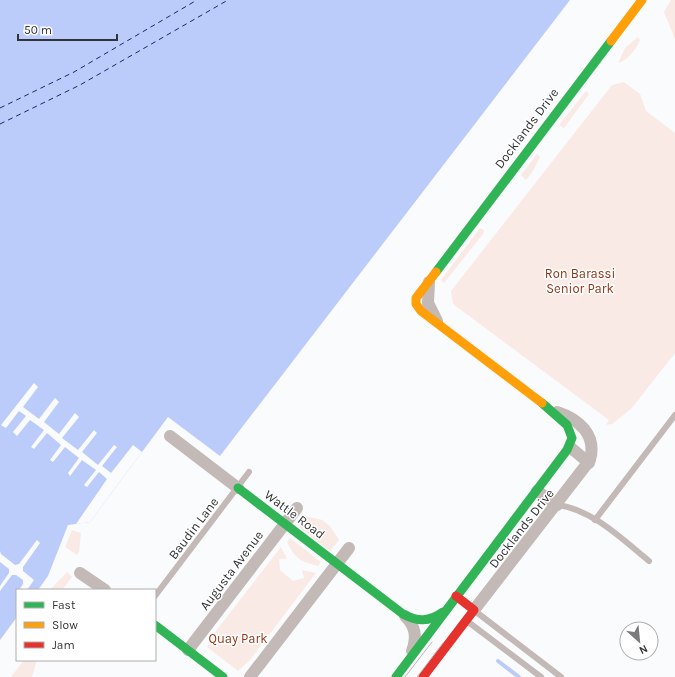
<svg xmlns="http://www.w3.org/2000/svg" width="675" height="677" font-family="Karla,sans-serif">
  <rect width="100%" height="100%" fill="#fafbfd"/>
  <g fill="#faeae6">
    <path d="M 671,0 L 675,0 L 675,39 L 664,12 Z"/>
    <path d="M 638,37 L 640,40 C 637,48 627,61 618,63 L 625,48 Z"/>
    <path d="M 624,82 L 640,94 L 646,111 L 675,133 L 675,353 L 631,409 L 612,424 L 606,425 L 609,420 L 453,304 L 451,291 L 612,85 Z"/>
    <path d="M 586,91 L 589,94 L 564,128 L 559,125 Z"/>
    <path d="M 537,154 L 540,157 L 533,171 L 526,180 L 521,175 Z"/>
    <path d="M 480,228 L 484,230 L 483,234 L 444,283 L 441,280 Z"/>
    <path d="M 306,516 L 322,520 L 330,526 L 339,540 L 330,551 L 299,527 Z"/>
    <path d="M 72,530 L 81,533 L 79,552 L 77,555 L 65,547 Z"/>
    <path d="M 290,538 L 321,562 L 318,566 C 299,561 296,559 287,542 Z"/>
    <path d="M 281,547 L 287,559 L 279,559 L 280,570 L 293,581 L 304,578 L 302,570 L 316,573 L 250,660 L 238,671 L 207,647 L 215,632 Z"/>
    <path d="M 67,572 L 72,577 L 62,590 L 50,590 Z"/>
    <path d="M 24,660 L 37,660 L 32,677 L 11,677 Z"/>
  </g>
  <path fill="#bcccfa" d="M 0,0 L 570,0 L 220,456 L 168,417 L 90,522 L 68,525 L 48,576 L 38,590 L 17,590 L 17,617 L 0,640 Z"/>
  <g fill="#fafbfd">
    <path d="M 34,383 L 38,387 L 23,407 L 39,419 L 55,398 L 59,402 L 44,422 L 59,434 L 75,413 L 79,417 L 62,438 L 78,450 L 94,430 L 97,433 L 82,452 L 98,465 L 114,445 L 117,447 L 102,466 L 111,473 L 133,445 L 142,452 L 90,522 L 76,524 L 107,479 L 99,472 L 87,487 L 84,485 L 96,470 L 82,460 L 70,476 L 68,473 L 79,458 L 65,447 L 53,462 L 50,460 L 61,445 L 47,433 L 34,449 L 31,447 L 44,430 L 30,420 L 17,436 L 13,432 L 26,416 L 19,411 L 6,428 L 1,425 Z"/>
    <path d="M 37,540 L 40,543 L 23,567 L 23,571 L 34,580 L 27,590 L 19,590 L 23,584 L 23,580 L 16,575 L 12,575 L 0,591 L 0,586 L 9,573 L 9,569 L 0,562 L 0,551 L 1,554 L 15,565 L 19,564 Z"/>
  </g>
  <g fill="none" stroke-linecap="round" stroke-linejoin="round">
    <path stroke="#bcccfa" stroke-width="4" d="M 498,661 L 519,677"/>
    <g stroke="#18276f" stroke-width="1" stroke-dasharray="5 4" stroke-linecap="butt">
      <path d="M 0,108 L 74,72 L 197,0"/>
      <path d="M 0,124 L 80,85 L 228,0"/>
    </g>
    <g stroke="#c3b9b6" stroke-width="6">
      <path d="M 557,505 C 592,509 623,540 649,561"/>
      <path d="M 595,520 L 675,415"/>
      <path d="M 155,596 L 249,472"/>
      <path d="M 475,611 L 561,677"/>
      <path d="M 467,621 L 541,677"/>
    </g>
    <g stroke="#c3b9b6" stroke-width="12">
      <path d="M 429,282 L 428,303 L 437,321"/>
      <path d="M 170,436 L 238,488"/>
      <path d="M 570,447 L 589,463"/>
      <path d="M 537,491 L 557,505"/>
      <path d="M 80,573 L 105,590"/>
      <path d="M 474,610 L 590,460 C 597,435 579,419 557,412"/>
      <path d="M 405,616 C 416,627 417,637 412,651"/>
      <path d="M 188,650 L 297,508"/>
      <path d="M 250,677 L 349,548"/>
    </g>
    <g stroke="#30b455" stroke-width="9">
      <path d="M 436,272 L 611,41"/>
      <path d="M 238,488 L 403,614 C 418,622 429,622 443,612"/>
      <path d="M 155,625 L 223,677"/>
      <path d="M 396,677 L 567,450 L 572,438 L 567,425 L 542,403"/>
    </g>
    <g stroke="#ff9f0a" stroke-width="9">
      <path d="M 611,41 L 642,0"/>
      <path d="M 436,272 L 416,298 L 416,304 L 421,311 L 542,403"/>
    </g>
    <path stroke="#e5322d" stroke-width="9" d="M 423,677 L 474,610 L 456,596"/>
    <g stroke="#bab4b2" stroke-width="1">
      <path d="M 405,677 L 432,642"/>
      <path d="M 417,677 L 443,643"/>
    </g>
  </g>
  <g text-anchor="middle" stroke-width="3" stroke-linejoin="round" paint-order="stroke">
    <g font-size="13" fill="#333435" stroke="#fff">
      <text transform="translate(526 128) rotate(-53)" y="5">Docklands Drive</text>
      <text transform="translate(295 514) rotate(37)" y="5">Wattle Road</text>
      <text transform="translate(193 528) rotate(-53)" y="5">Baudin Lane</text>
      <text transform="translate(521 528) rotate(-52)" y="5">Docklands Drive</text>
      <text transform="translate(231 570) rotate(-53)" y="5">Augusta Avenue</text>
    </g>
    <g font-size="13" fill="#8e3716" stroke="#fff">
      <text x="580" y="278">Ron Barassi<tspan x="580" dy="15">Senior Park</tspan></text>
      <text x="238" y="643">Quay Park</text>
    </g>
  </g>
  <rect x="16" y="589" width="140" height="72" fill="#ffffff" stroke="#adaeae"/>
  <rect x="24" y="602" width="20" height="6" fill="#30b455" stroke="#adaeae"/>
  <text x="52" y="609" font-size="12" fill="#333435">Fast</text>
  <rect x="24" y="622" width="20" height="6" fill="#ff9f0a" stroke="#adaeae"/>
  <text x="52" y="629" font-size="12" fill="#333435">Slow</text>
  <rect x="24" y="642" width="20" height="6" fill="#e5322d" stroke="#adaeae"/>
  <text x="52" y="649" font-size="12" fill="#333435">Jam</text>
  <g transform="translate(639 641) rotate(153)"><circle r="19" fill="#ffffff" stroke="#adaeae"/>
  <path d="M0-3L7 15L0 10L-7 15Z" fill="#797a7b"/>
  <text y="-6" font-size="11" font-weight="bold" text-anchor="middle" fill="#333435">N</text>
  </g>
  <path d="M18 34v6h99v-6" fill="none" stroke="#333435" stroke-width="2"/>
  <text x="24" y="34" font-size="12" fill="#333435" stroke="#ffffff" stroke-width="3" paint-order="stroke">50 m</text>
</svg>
